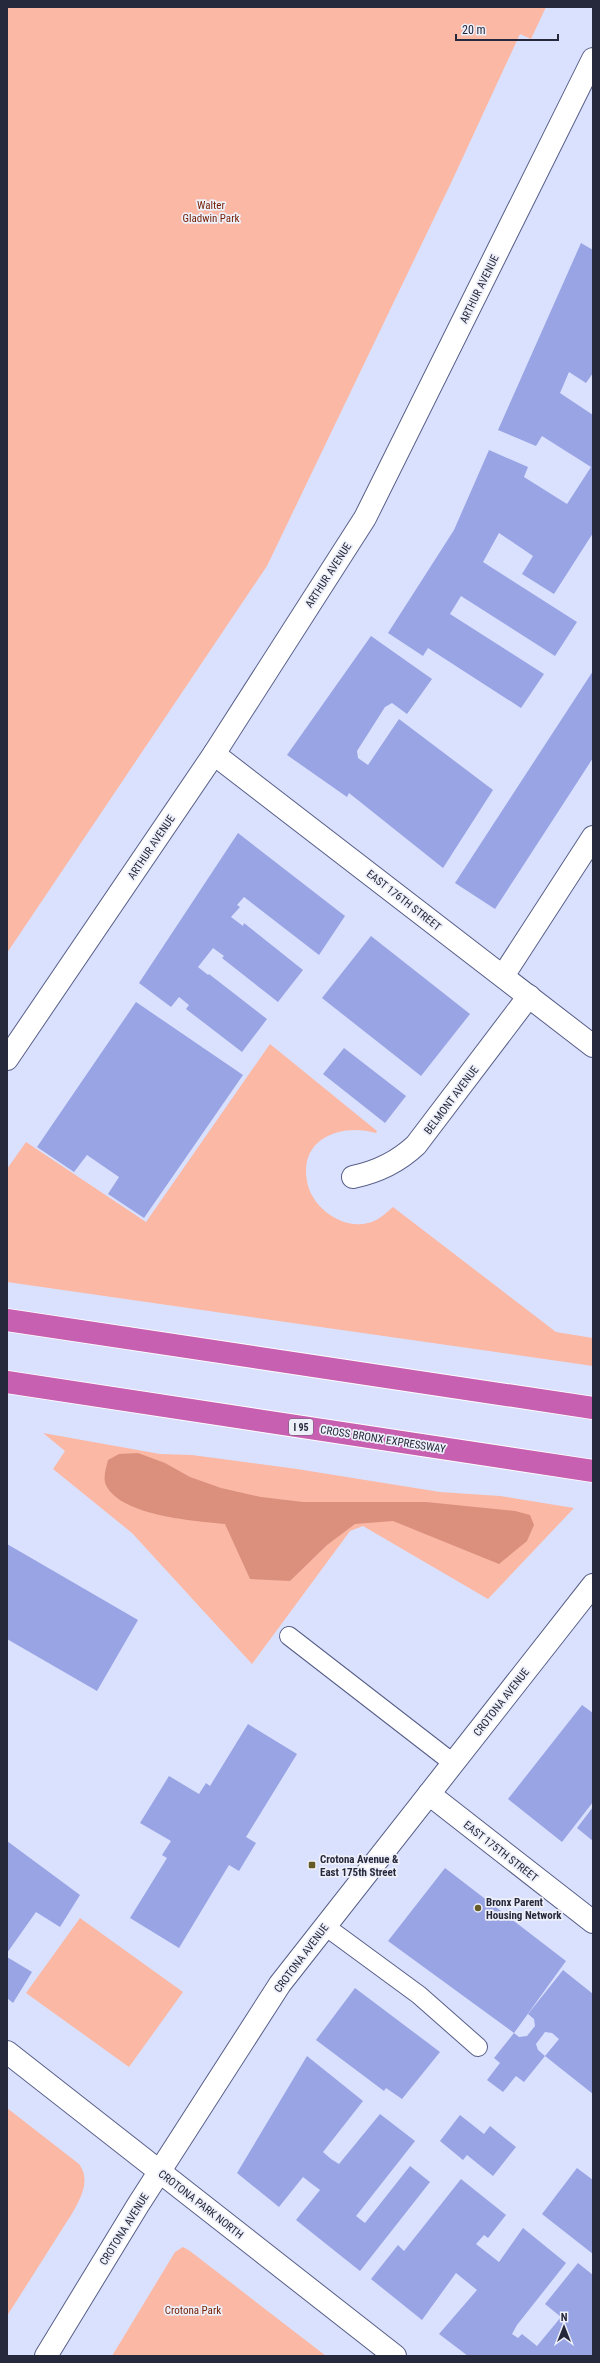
<svg xmlns="http://www.w3.org/2000/svg" width="600" height="2363" font-family="'Roboto Condensed',sans-serif">
  <rect width="100%" height="100%" fill="#dae1fe"/>
  <g fill="#fbb8a5">
    <path d="M 7,7 L 546,7 L 531,39 L 520,34 L 451,183 L 267,566 L 7,953 Z"/>
    <path d="M 270,1044 L 377,1131 L 376,1133 C 342,1123 299,1138 307,1181 C 311,1207 342,1230 368,1223 C 378,1221 386,1213 393,1207 L 556,1332 L 593,1338 L 593,1366 L 7,1282 L 7,1169 L 26,1142 L 146,1222 Z"/>
    <path d="M 43,1433 L 160,1454 L 192,1455 L 297,1469 L 440,1492 L 500,1496 L 574,1508 L 488,1599 L 363,1526 L 350,1531 L 252,1664 L 132,1533 L 53,1469 L 65,1451 Z"/>
    <path d="M 80,1918 L 183,1992 L 129,2067 L 26,1993 Z"/>
    <path d="M 7,2108 L 79,2164 C 91,2180 81,2197 73,2212 L 7,2316 Z"/>
    <path d="M 183,2247 L 190,2251 L 326,2356 L 112,2356 L 175,2252 Z"/>
  </g>
  <path fill="#da907c" d="M 138,1453 L 165,1463 L 190,1477 L 221,1488 L 261,1497 L 303,1502 L 426,1502 L 515,1511 L 530,1515 L 534,1525 L 527,1541 L 499,1564 L 393,1521 L 355,1524 L 327,1545 L 290,1581 L 250,1579 L 225,1524 C 194,1521 124,1516 107,1487 C 102,1480 106,1468 108,1460 L 119,1454 Z"/>
  <g fill="#99a4e5">
    <path d="M 581,243 L 593,250 L 593,373 L 586,383 L 569,372 L 560,393 L 593,415 L 593,533 L 554,594 L 522,574 L 533,556 L 499,533 L 483,562 L 577,622 L 555,656 L 461,596 L 450,614 L 544,674 L 521,708 L 428,648 L 423,656 L 388,633 L 454,530 L 489,450 L 528,467 L 524,477 L 567,504 L 591,467 L 542,436 L 536,446 L 498,430 Z"/>
    <path d="M 371,636 L 432,679 L 407,714 L 392,703 L 385,707 L 357,751 L 358,758 L 368,765 L 399,719 L 493,790 L 443,868 L 349,793 L 347,797 L 287,755 Z"/>
    <path d="M 593,671 L 593,758 L 495,909 L 455,883 Z"/>
    <path d="M 238,833 L 345,916 L 319,955 L 244,897 L 237,905 L 240,907 L 231,917 L 243,926 L 244,923 L 303,970 L 278,1002 L 222,958 L 224,956 L 213,948 L 198,967 L 208,975 L 209,974 L 267,1019 L 242,1052 L 186,1009 L 189,1005 L 179,997 L 171,1007 L 139,983 Z"/>
    <path d="M 371,936 L 470,1014 L 421,1076 L 322,998 Z"/>
    <path d="M 136,1002 L 243,1075 L 144,1218 L 108,1194 L 119,1177 L 87,1155 L 74,1172 L 37,1147 Z"/>
    <path d="M 344,1048 L 406,1096 L 385,1123 L 323,1074 Z"/>
    <path d="M 7,1544 L 138,1620 L 97,1691 L 7,1639 Z"/>
    <path d="M 582,1705 L 593,1713 L 593,1802 L 562,1842 L 508,1799 Z"/>
    <path d="M 248,1724 L 297,1754 L 246,1837 L 256,1843 L 239,1871 L 229,1865 L 179,1948 L 130,1918 L 167,1858 L 162,1855 L 171,1841 L 140,1823 L 169,1776 L 199,1794 L 206,1783 L 210,1786 Z"/>
    <path d="M 593,1807 L 593,1841 L 577,1828 Z"/>
    <path d="M 7,1841 L 80,1895 L 60,1927 L 36,1912 L 7,1953 Z"/>
    <path d="M 445,1868 L 566,1961 L 514,2033 L 519,2037 L 527,2036 L 535,2026 L 534,2019 L 528,2014 L 563,1970 L 593,1994 L 593,2094 L 545,2056 L 559,2039 L 552,2033 L 545,2032 L 536,2044 L 538,2050 L 545,2056 L 524,2082 L 516,2076 L 503,2092 L 487,2080 L 500,2063 L 494,2058 L 514,2033 L 388,1941 Z"/>
    <path d="M 7,1957 L 32,1972 L 13,2003 L 7,1998 Z"/>
    <path d="M 355,1988 L 440,2052 L 402,2099 L 386,2088 L 384,2091 L 316,2040 Z"/>
    <path d="M 307,2056 L 363,2101 L 323,2152 L 331,2159 L 339,2164 L 380,2114 L 415,2141 L 356,2216 L 365,2223 L 410,2166 L 430,2182 L 360,2271 L 296,2220 L 320,2190 L 312,2184 L 303,2177 L 279,2207 L 237,2173 Z"/>
    <path d="M 460,2115 L 484,2134 L 490,2126 L 516,2147 L 493,2176 L 467,2155 L 463,2160 L 440,2141 Z"/>
    <path d="M 577,2168 L 593,2180 L 593,2254 L 542,2214 Z"/>
    <path d="M 461,2179 L 506,2215 L 488,2238 L 484,2235 L 476,2244 L 499,2262 L 523,2228 L 566,2263 L 517,2325 L 512,2334 L 518,2338 L 522,2334 L 537,2346 L 561,2317 L 545,2304 L 578,2263 L 593,2275 L 593,2356 L 468,2356 L 439,2334 L 477,2290 L 456,2273 L 422,2320 L 371,2279 L 398,2245 L 404,2251 Z"/>
  </g>
  <g fill="none" stroke-linecap="round" stroke-linejoin="round">
    <g stroke="#585f88" stroke-width="20">
      <g id="service">
        <path d="M 289,1636 L 453,1763"/>
        <path d="M 325,1926 L 419,1995 L 478,2047"/>
      </g>
    </g>
    <g stroke="#585f88" stroke-width="24">
      <g id="minor">
        <path d="M 214,754 L 593,1046"/>
        <path d="M 503,976 L 593,837"/>
        <path d="M 353,1177 C 377,1172 398,1162 416,1145 L 529,996"/>
        <path d="M 429,1794 L 593,1922"/>
        <path d="M 7,2052 L 395,2356"/>
      </g>
    </g>
    <g stroke="#585f88" stroke-width="24">
      <g id="tertiary">
        <path d="M 7,1059 L 214,754 L 365,518 L 593,59"/>
        <path d="M 46,2356 L 138,2205 L 280,1984 L 593,1585"/>
      </g>
    </g>
    <g stroke="#fff" stroke-width="24">
      <g id="motorway">
        <path d="M 7,1320 L 593,1408"/>
        <path d="M 7,1382 L 593,1471"/>
      </g>
    </g>
    <use href="#service" stroke="#fff" stroke-width="18"/>
    <use href="#minor" stroke="#fff" stroke-width="22"/>
    <use href="#tertiary" stroke="#fff" stroke-width="22"/>
    <use href="#motorway" stroke="#c860b2" stroke-width="22"/>
  </g>
  <g fill="#665a27" stroke="#edeff9" stroke-width="1.5">
    <rect x="308" y="1861" width="8" height="8" rx="2"/>
    <circle cx="478" cy="1908" r="4"/>
  </g>
  <g text-anchor="middle" stroke-width="3.5" stroke-linejoin="round" paint-order="stroke">
    <rect fill="#edeff9" stroke="#626474" stroke-width="1" x="289" y="1419" width="24" height="16" rx="3"/>
    <g font-size="10" font-weight="bold" fill="#26293b">
      <text x="301" y="1431">I 95</text>
    </g>
    <g font-size="11" fill="#751f03" stroke="#edeff9">
      <text x="211" y="209">Walter<tspan x="211" dy="13">Gladwin Park</tspan></text>
      <text x="193" y="2314">Crotona Park</text>
    </g>
    <g font-size="11" fill="#26293b" stroke="#edeff9">
      <text transform="translate(479 289) rotate(-64)" y="4">ARTHUR AVENUE</text>
      <text transform="translate(328 575) rotate(-57)" y="4">ARTHUR AVENUE</text>
      <text transform="translate(151 847) rotate(-56)" y="4">ARTHUR AVENUE</text>
      <text transform="translate(404 900) rotate(38)" y="4">EAST 176TH STREET</text>
      <text transform="translate(451 1100) rotate(-53)" y="4">BELMONT AVENUE</text>
      <text transform="translate(383 1439) rotate(9)" y="4">CROSS BRONX EXPRESSWAY</text>
      <text transform="translate(501 1702) rotate(-52)" y="4">CROTONA AVENUE</text>
      <text transform="translate(501 1851) rotate(38)" y="4">EAST 175TH STREET</text>
      <text transform="translate(301 1958) rotate(-53)" y="4">CROTONA AVENUE</text>
      <text transform="translate(201 2204) rotate(38)" y="4">CROTONA PARK NORTH</text>
      <text transform="translate(124 2229) rotate(-58)" y="4">CROTONA AVENUE</text>
    </g>
    <g font-size="11" font-weight="bold" fill="#26293b" stroke="#edeff9" text-anchor="start">
      <text x="320" y="1863">Crotona Avenue &amp;<tspan x="320" dy="13">East 175th Street</tspan></text>
      <text x="486" y="1906">Bronx Parent<tspan x="486" dy="13">Housing Network</tspan></text>
    </g>
  </g>
  <rect width="600" height="2363" fill="none" stroke="#26293b" stroke-width="16"/>
  <g transform="translate(564 2327)" stroke="#edeff9" stroke-width="3" paint-order="stroke">
  <path d="M0-3L7 15L0 10L-7 15Z" fill="#26293b"/>
  <text y="-6" font-size="11" font-weight="bold" text-anchor="middle" fill="#26293b">N</text>
  </g>
  <path d="M456 34v6h102v-6" fill="none" stroke="#26293b" stroke-width="2"/>
  <text x="462" y="34" font-size="12" fill="#26293b" stroke="#edeff9" stroke-width="3" paint-order="stroke">20 m</text>
</svg>
